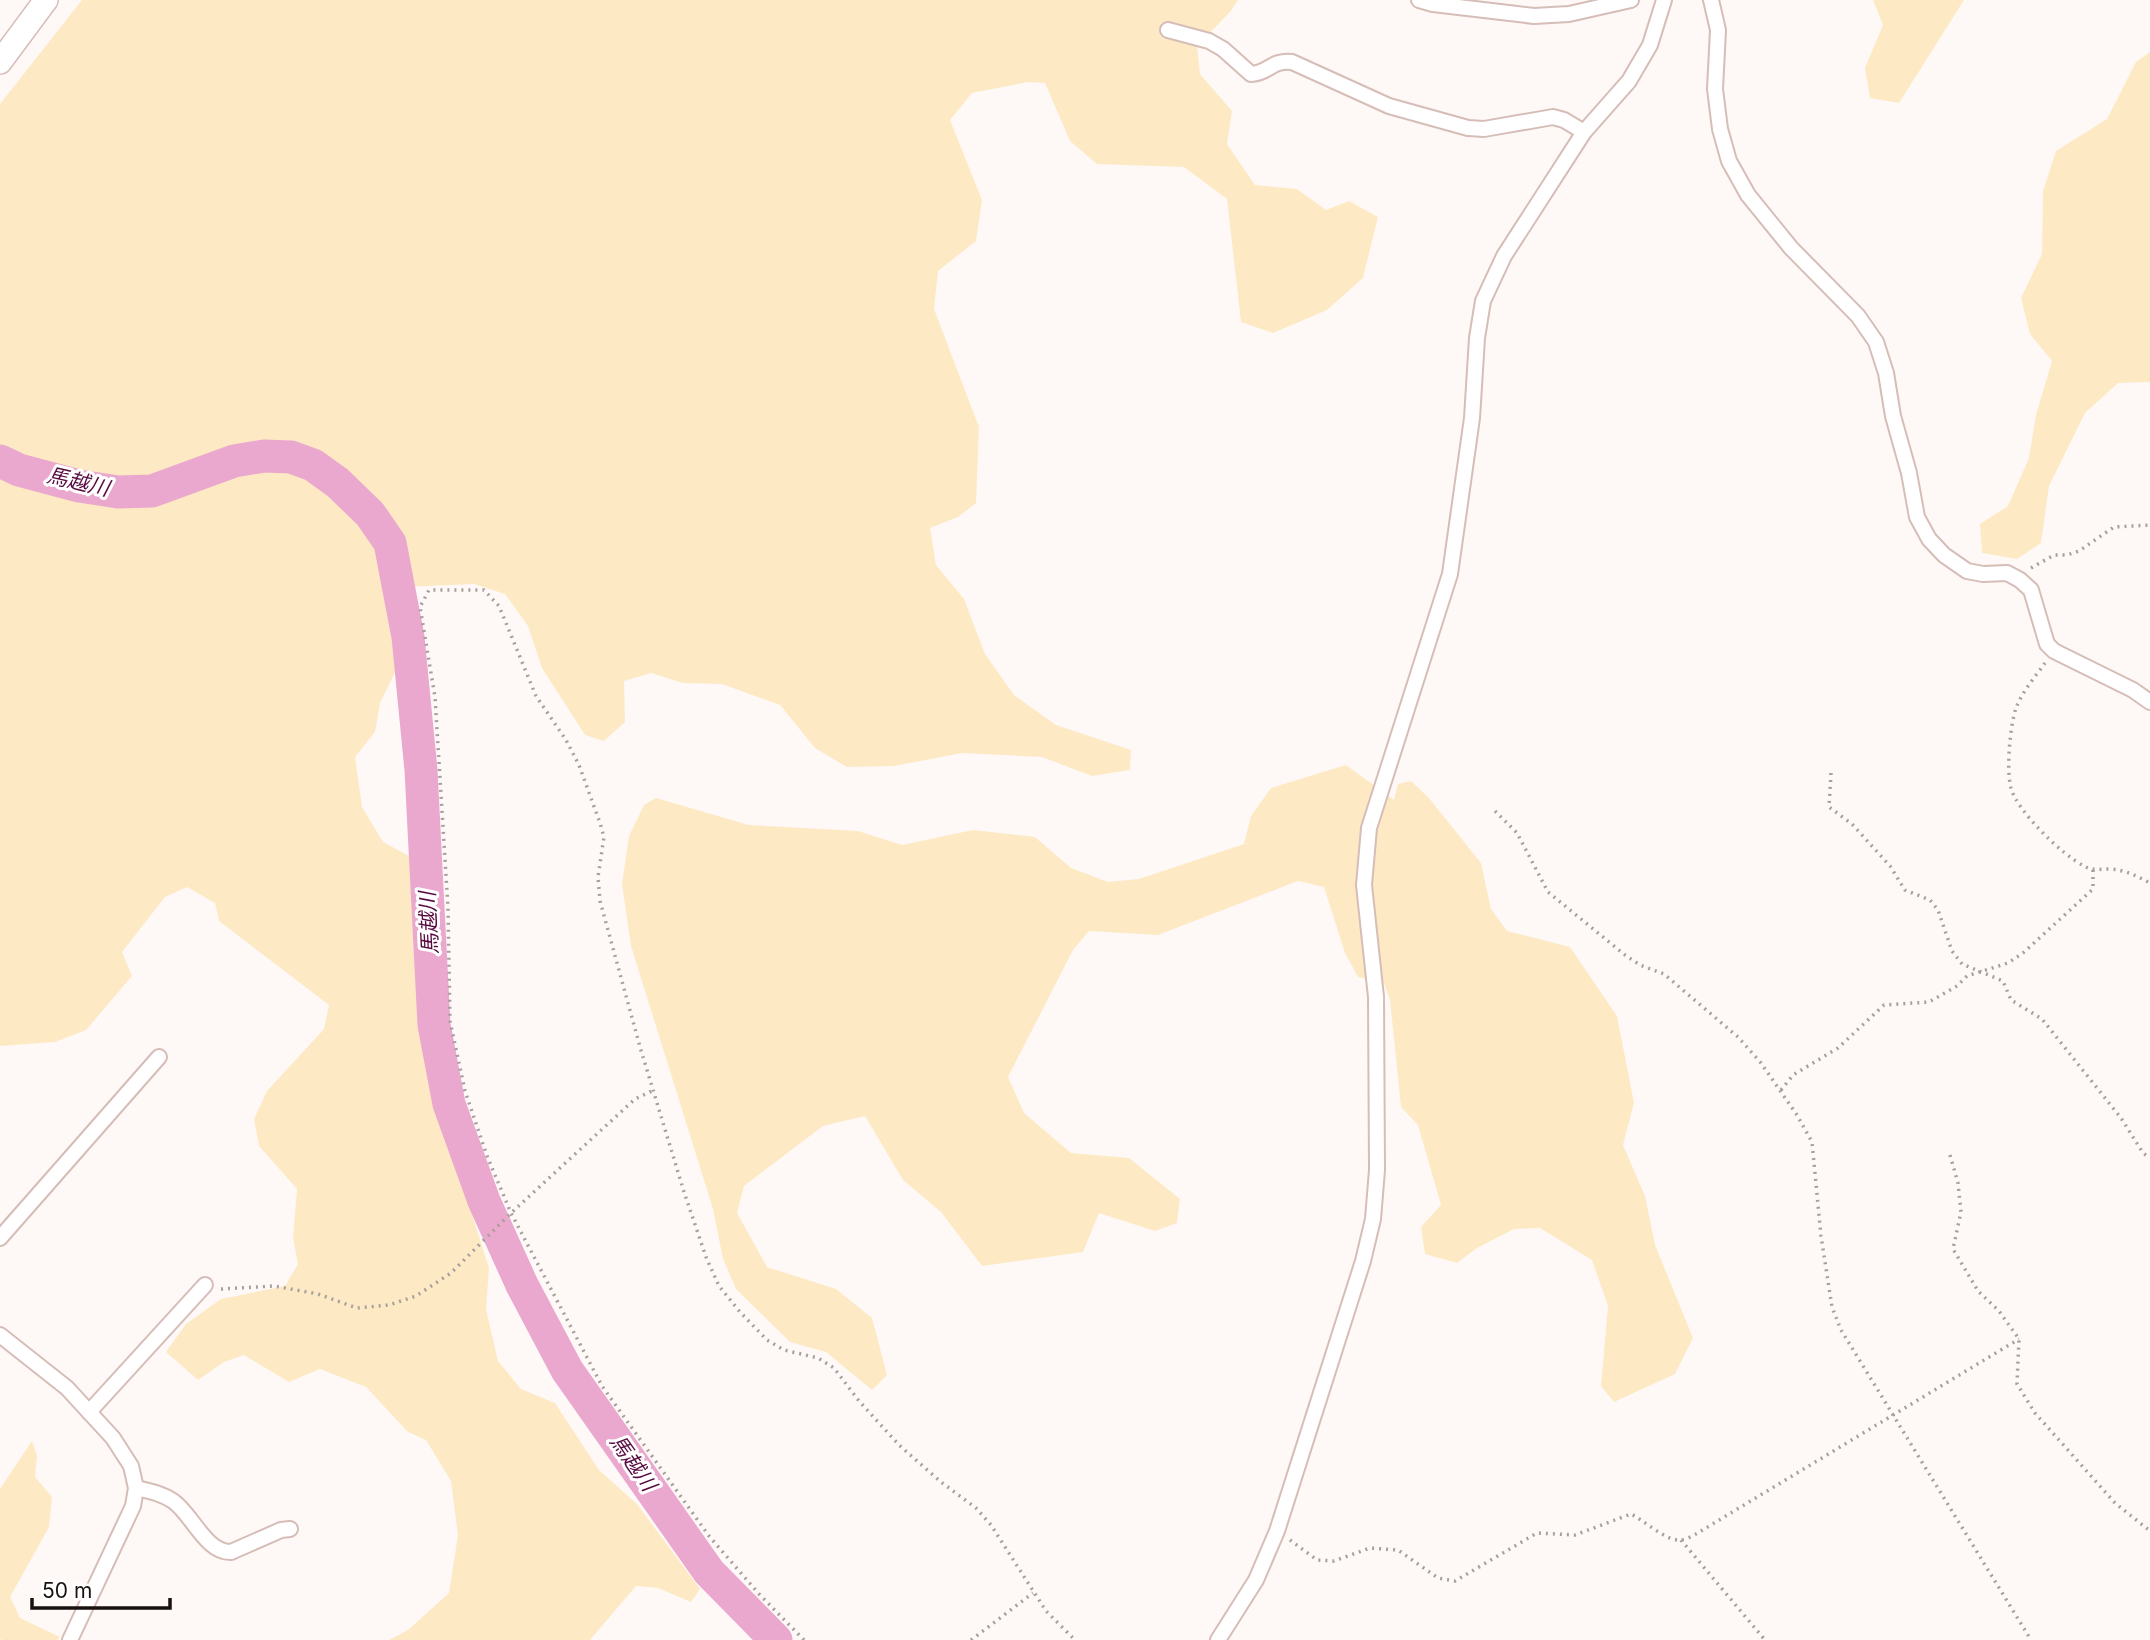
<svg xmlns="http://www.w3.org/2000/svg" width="2150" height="1640" font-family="Inter,'Noto Sans JP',sans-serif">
  <rect width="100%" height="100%" fill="#fef9f7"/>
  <g fill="#fdeac5">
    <path d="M 82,0 L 1238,0 L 1230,12 L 1197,46 L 1200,74 L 1232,111 L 1227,144 L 1255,185 L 1297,189 L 1326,210 L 1349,201 L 1378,217 L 1363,278 L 1327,310 L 1273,333 L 1241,322 L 1227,199 L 1184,167 L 1097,164 L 1070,141 L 1045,83 L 1028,82 L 972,93 L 950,120 L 982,200 L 976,241 L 938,271 L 934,309 L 979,427 L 976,503 L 958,517 L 930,528 L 936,565 L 964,599 L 985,654 L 1014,695 L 1056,725 L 1131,750 L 1130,770 L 1092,776 L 1042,757 L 962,753 L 894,766 L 847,767 L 815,748 L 780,705 L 722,684 L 683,683 L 651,673 L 624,681 L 625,722 L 604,741 L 585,735 L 542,668 L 528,626 L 505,594 L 474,584 L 402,587 L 395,608 L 400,662 L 380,703 L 375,732 L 355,757 L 362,807 L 383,842 L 411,857 L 420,900 L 420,1002 L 427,1062 L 441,1116 L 489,1268 L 486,1309 L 498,1361 L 521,1389 L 555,1403 L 599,1470 L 637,1504 L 700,1589 L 691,1602 L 658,1588 L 636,1586 L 590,1640 L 389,1640 L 408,1630 L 449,1593 L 458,1535 L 451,1481 L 426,1440 L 408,1432 L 366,1387 L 320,1369 L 289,1382 L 244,1355 L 224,1362 L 198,1380 L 166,1352 L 186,1324 L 221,1299 L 285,1286 L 298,1264 L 293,1238 L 297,1189 L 259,1146 L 254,1119 L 267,1091 L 324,1029 L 329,1005 L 219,921 L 215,903 L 187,887 L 165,897 L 122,952 L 132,976 L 86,1030 L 55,1042 L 0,1046 L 0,104 Z"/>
    <path d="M 1873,0 L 1964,0 L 1899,103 L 1870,98 L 1865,68 L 1883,25 Z"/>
    <path d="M 2150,52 L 2150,382 L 2118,383 L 2085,413 L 2049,486 L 2041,543 L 2017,559 L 1982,553 L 1980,524 L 2008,506 L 2029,458 L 2036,415 L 2052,361 L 2030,334 L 2021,298 L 2042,254 L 2043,191 L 2056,151 L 2107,119 L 2136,62 Z"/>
    <path d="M 1346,765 L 1394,800 L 1398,784 L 1411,781 L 1429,798 L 1481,863 L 1491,909 L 1507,931 L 1570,947 L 1617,1016 L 1634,1103 L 1623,1145 L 1645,1196 L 1655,1245 L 1693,1338 L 1675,1374 L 1614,1402 L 1601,1386 L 1608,1306 L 1592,1260 L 1540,1228 L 1514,1229 L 1477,1248 L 1457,1263 L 1425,1254 L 1421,1227 L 1441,1205 L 1418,1125 L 1401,1107 L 1390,1000 L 1384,983 L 1358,977 L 1345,953 L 1324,887 L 1298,881 L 1158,935 L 1089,931 L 1073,950 L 1008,1077 L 1024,1113 L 1071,1153 L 1129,1158 L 1180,1199 L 1177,1223 L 1155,1231 L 1099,1213 L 1083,1252 L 982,1266 L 941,1212 L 903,1180 L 865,1116 L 823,1126 L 744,1186 L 737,1213 L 767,1267 L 836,1289 L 872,1318 L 887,1375 L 872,1390 L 826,1352 L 790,1342 L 736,1289 L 723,1259 L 713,1209 L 631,946 L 622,884 L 629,836 L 644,805 L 656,798 L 749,825 L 858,831 L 902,845 L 973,830 L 1035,837 L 1071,868 L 1108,882 L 1139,879 L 1244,844 L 1251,816 L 1271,788 Z"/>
    <path d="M 32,1441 L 37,1456 L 35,1477 L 52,1497 L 49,1527 L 10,1597 L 20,1618 L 60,1637 L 57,1640 L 2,1640 L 0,1639 L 0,1489 Z"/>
  </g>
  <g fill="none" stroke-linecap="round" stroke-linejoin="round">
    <path stroke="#eba8ce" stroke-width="33" d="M 0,461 L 19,470 L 79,486 L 118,492 L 152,491 L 234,461 L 264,456 L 291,457 L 313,465 L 338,483 L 370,514 L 390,543 L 408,637 L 421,770 L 434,1025 L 449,1104 L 484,1201 L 522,1285 L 567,1370 L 709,1572 L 776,1640"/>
    <g stroke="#d6bdb7" stroke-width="18">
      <g id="minor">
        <path d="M 1419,0 L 1433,4 L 1534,16 L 1569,14 L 1631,0"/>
        <path d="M 1711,0 L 1718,30 L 1715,89 L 1720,129 L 1729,161 L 1748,195 L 1791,248 L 1858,316 L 1876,342 L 1886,373 L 1893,416 L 1909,473 L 1917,517 L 1929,539 L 1944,555 L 1967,571 L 1983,574 L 2007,573 L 2020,580 L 2031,590 L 2047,644 L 2054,651 L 2133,690 L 2150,702"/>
        <path d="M 1168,30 L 1209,41 L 1223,49 L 1251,74 C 1270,73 1270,60 1292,62 L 1389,106 L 1468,128 L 1484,129 L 1553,117 L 1564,120 L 1584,132"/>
        <path d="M 0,1238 L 159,1057"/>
        <path d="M 0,1335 L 67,1388 L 113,1438 L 131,1466 L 136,1488 L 133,1506 L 70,1640"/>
        <path d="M 89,1412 L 205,1285"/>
        <path d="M 136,1488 C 149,1491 161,1493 173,1501 C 192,1514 206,1553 231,1552 L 281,1530 L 290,1529"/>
        <path d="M 1218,1640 L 1256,1580 L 1277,1531 L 1363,1261 L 1373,1219 L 1377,1170 L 1376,997 L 1364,885 L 1369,828 L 1450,574 L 1472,418 L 1477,338 L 1483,301 L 1504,256 L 1584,132 L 1629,81 L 1650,45 L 1664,0"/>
      </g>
    </g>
    <g stroke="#d6bdb7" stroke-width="26">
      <path id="primary" d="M 0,62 L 46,0"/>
    </g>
    <g stroke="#a69f9d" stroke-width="3.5" stroke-dasharray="2 5" stroke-linecap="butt">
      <path d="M 2031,568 L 2054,555 L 2067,555 L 2079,551 L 2114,527 L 2150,525"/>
      <path d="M 2045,663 C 2035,677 2022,692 2016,708 C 2010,726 2006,770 2011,788 C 2017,811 2062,855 2084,866 C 2093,871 2100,869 2110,869 C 2125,870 2137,876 2150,883"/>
      <path d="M 1831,773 L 1829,807 L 1852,824 L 1890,866 L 1905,890 L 1930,900 L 1938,910 L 1952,951 L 1962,964 L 2003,981 L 2011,1000 L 2042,1019 L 2121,1118 L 2143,1153 L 2150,1158"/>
      <path d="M 1495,811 L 1517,833 L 1548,892 L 1625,955 L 1640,965 L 1664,974 L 1738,1037 L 1761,1063 L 1797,1115 L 1812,1142 L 1821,1236 L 1832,1307 L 1841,1330 L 2031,1640"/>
      <path d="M 1781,1090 L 1793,1075 L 1838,1048 L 1884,1005 L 1929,1002 L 1957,986 L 1967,976 L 2008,963 L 2023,953 L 2093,889 L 2093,870"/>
      <path d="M 1950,1155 L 1958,1183 L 1961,1212 L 1953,1249 L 1978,1291 L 1999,1311 L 2019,1339 L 2017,1384 L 2035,1413 L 2115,1503 L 2150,1531"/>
      <path d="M 221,1289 L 274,1286 L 318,1294 L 357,1308 L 389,1305 L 416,1296 L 451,1273 L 511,1213 L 635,1099 L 654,1090"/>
      <path d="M 1290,1540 L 1317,1560 L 1334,1561 L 1370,1548 L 1398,1550 L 1438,1578 L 1455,1581 L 1537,1533 L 1575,1535 L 1631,1514 C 1645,1521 1666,1541 1680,1540 C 1685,1540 1692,1536 1696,1534 L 2019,1339"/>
      <path d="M 1681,1540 L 1765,1640"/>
      <path d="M 804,1640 L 759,1594 L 709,1536 L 602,1386 L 511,1213 L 487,1156 L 465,1091 L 450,1021 L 448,908 L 435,697 L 420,607 L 429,590 L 484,590 L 499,606 L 536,696 L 566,740 L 579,765 L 600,823 L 604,837 L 598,877 L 600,901 L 640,1047 L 684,1192 L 706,1257 L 719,1286 L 740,1312 L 767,1340 L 784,1350 L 818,1358 L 834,1368 L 859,1401 L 899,1445 L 941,1482 L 976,1508 L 991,1525 L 1046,1611 L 1075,1640"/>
      <path d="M 971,1640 L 1033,1593"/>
    </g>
    <use href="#minor" stroke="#fff" stroke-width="14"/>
    <use href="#primary" stroke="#fff" stroke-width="23"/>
  </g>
  <g text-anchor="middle" stroke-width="6" stroke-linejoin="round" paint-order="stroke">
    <g font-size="21" font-style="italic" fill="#580a40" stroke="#fff">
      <text transform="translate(78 482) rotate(13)" y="7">馬越川</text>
      <text transform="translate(429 923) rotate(-93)" y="7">馬越川</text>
      <text transform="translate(633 1463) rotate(55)" y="7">馬越川</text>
    </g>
  </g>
  <path d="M32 1598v10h138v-10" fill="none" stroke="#1a110f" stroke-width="3.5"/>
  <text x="42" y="1598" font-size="21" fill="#1a110f" stroke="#ffffff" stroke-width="5" paint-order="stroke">50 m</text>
</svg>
